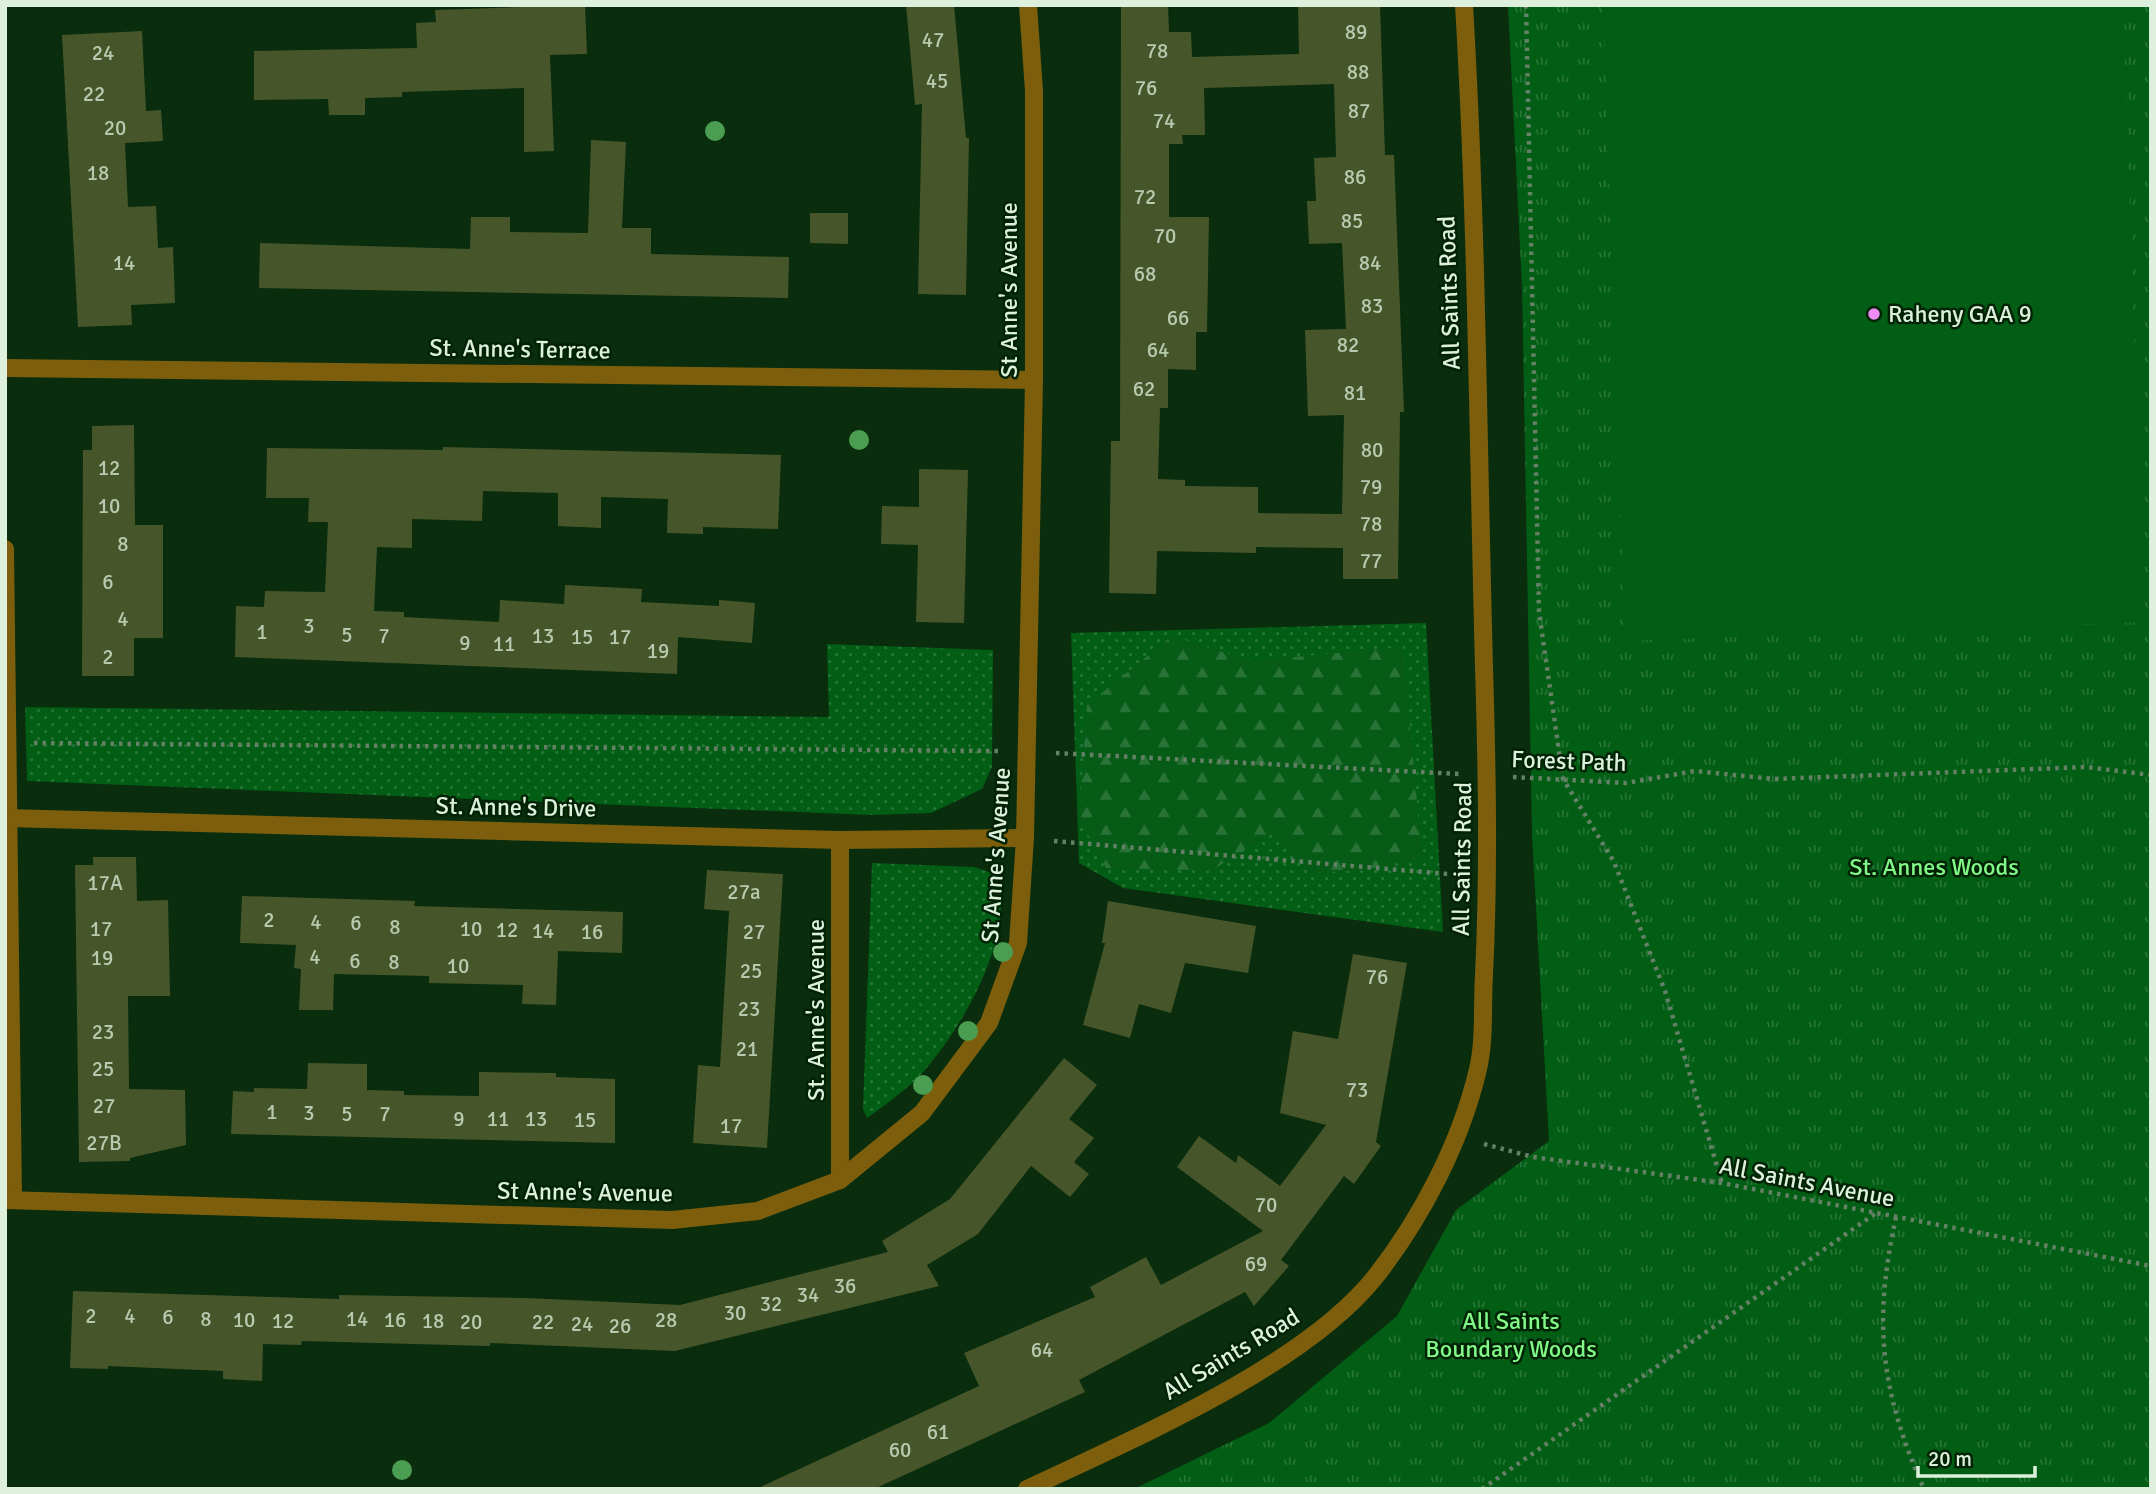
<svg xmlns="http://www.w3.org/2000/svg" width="2156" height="1494" font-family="Signika,sans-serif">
  <defs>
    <pattern id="grass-dots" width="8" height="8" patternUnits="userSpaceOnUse" patternTransform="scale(1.75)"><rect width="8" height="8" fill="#025d15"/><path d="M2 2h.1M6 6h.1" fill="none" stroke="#267536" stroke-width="1.8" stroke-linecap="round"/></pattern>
    <pattern id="forest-firs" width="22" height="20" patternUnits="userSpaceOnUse" patternTransform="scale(1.75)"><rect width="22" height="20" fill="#065b17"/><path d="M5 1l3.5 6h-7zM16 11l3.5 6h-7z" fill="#2a7338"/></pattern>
    <pattern id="park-tufts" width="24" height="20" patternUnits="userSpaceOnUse" patternTransform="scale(1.75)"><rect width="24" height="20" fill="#025d15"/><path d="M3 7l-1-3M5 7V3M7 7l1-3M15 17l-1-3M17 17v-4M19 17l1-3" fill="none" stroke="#267536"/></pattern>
  </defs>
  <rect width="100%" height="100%" fill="#092d0d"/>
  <g fill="url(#grass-dots)">
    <path d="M 1426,623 L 1443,932 L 1123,888 L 1079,863 L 1071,633 Z"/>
    <path d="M 827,644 L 993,650 L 992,767 L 982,789 L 931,813 L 871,815 L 27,781 L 25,707 L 829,717 Z"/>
    <path d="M 872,863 L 974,867 L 998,875 C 1014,938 965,1023 925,1070 C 909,1088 886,1104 867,1118 L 863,1109 Z"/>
  </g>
  <path fill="url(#forest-firs)" d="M 1172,636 L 1251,661 L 1403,647 L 1422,858 L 1364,870 L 1310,873 L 1271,833 L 1211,871 L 1106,868 L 1079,818 L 1087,705 Z"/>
  <path fill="url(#park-tufts)" d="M 1508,5 L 2151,5 L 2151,1489 L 1134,1489 L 1269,1423 L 1397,1316 L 1456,1210 L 1549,1141 L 1532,835 L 1522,287 Z"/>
  <path fill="#025d15" d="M 1603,5 L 2123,5 L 2144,622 L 1625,641 Z"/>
  <g fill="#47562a" fill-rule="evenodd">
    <path d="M 585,5 L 587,54 L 550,55 L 554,151 L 524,152 L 524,88 L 402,92 L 402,97 L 365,98 L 365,115 L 329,115 L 328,99 L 254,100 L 254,51 L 417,48 L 416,23 L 436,22 L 435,10 Z"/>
    <path d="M 906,5 L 954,5 L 966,138 L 969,138 L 966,295 L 918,294 L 922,104 L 915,105 Z"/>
    <path d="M 1121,5 L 1168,5 L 1169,32 L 1191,32 L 1192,57 L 1299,54 L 1298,5 L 1380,5 L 1385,155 L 1394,155 L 1404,412 L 1400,412 L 1398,579 L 1343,579 L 1343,548 L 1256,547 L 1256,553 L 1157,551 L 1156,594 L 1109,593 L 1111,441 L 1120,441 ZM 1334,84 L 1336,157 L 1314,158 L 1316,201 L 1307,201 L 1309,244 L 1342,243 L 1346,329 L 1305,330 L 1308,416 L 1344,415 L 1342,514 L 1258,513 L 1258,487 L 1185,486 L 1185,480 L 1158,479 L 1160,408 L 1168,408 L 1168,369 L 1196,370 L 1196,332 L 1207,332 L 1209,217 L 1169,217 L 1169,144 L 1183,144 L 1182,135 L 1205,135 L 1204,88 Z"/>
    <path d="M 142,31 L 146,111 L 161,110 L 163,141 L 125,143 L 128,207 L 156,206 L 158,248 L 173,247 L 175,303 L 131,305 L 132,325 L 78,327 L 62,35 Z"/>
    <path d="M 591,140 L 626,142 L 622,228 L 651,228 L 651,254 L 789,257 L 788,298 L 259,288 L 260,243 L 470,249 L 471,217 L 510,217 L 510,232 L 588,233 Z"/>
    <path d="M 810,213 L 848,213 L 848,244 L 810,243 Z"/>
    <path d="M 134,425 L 135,525 L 163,525 L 163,638 L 134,638 L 134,676 L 82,676 L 83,450 L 92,450 L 92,426 Z"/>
    <path d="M 443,447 L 781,455 L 778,529 L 703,527 L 703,534 L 667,533 L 668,499 L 601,497 L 601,528 L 558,526 L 558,493 L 483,491 L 482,521 L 412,519 L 412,548 L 377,547 L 374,611 L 404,612 L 404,617 L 499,622 L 500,600 L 564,604 L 565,585 L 642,589 L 641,602 L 719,606 L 719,600 L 755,603 L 752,643 L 678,637 L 677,674 L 235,657 L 236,606 L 264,607 L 265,591 L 325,592 L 328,522 L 308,522 L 309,498 L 266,498 L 267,448 L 443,450 Z"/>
    <path d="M 919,469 L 968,470 L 964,623 L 916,622 L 918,545 L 881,544 L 882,506 L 919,507 Z"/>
    <path d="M 93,857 L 136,857 L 137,901 L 168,900 L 170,996 L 128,996 L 129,1089 L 185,1090 L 186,1145 L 130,1158 L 130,1161 L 79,1162 L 75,865 L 93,865 Z"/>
    <path d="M 707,870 L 783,874 L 767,1148 L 693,1143 L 698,1065 L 720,1067 L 729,911 L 704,909 Z"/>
    <path d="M 242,896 L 415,901 L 414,906 L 623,912 L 622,953 L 558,951 L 556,1005 L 522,1004 L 523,985 L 429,983 L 429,976 L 334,974 L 333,1010 L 299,1010 L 301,969 L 294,968 L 296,945 L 240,943 Z"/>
    <path d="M 1108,901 L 1256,926 L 1248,973 L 1185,963 L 1171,1013 L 1139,1004 L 1130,1038 L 1083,1025 L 1105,943 L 1102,943 Z"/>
    <path d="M 1353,954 L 1407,963 L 1376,1142 L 1381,1146 L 1354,1184 L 1344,1176 L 1281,1260 L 1289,1266 L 1254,1306 L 1245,1292 L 1079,1380 L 1085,1392 L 874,1489 L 756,1489 L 979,1386 L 964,1353 L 1095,1297 L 1090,1287 L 1146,1257 L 1161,1285 L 1263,1231 L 1177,1167 L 1199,1136 L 1236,1163 L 1238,1155 L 1280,1186 L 1326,1125 L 1280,1113 L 1293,1031 L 1338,1039 Z"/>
    <path d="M 1064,1058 L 1097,1085 L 1069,1119 L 1094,1138 L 1074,1162 L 1089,1174 L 1070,1197 L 1031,1166 L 978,1234 L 927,1265 L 939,1286 L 675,1351 L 490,1343 L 490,1346 L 302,1341 L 301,1345 L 263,1344 L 262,1381 L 223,1379 L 223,1371 L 108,1366 L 108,1369 L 70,1368 L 73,1291 L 339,1299 L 339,1295 L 525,1298 L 680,1305 L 888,1252 L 882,1241 L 950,1199 Z"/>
    <path d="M 308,1063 L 367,1064 L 367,1090 L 404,1091 L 404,1095 L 479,1096 L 479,1072 L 556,1073 L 556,1077 L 615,1079 L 615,1143 L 231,1134 L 233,1091 L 254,1092 L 254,1088 L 307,1089 Z"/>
  </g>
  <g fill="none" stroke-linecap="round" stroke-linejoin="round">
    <g stroke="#648166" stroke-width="4.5" stroke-dasharray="3.5 5" stroke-linecap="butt">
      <path d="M 1526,5 L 1539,612 L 1563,779 L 1614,862 L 1665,991 L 1722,1183"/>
      <path d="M 34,743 L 998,751"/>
      <path d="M 1056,753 L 1459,774"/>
      <path d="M 1513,777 L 1626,783 L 1695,771 L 1774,779 L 2086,767 L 2151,775"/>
      <path d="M 1054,841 L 1460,875"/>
      <path d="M 1484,1144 L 1533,1157 L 1722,1183 L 2151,1266"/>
      <path d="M 1896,1217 C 1873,1322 1880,1390 1924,1489"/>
      <path d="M 1482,1489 L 1876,1213"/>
    </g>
    <g stroke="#7c5e0d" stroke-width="18">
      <path d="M 5,368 L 1034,380"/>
      <path d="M 5,549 L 13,1200"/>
      <path d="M 5,818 L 840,840 L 1025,838"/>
      <path d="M 840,1180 L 840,840"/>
      <path d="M 5,1200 L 672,1220 L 758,1211 L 840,1180 L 922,1113 L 989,1023 L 1018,943 L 1025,838 L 1034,380 L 1034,91 L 1028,5"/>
      <path d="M 1027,1489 C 1132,1439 1304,1367 1376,1276 C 1422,1217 1461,1142 1478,1069 C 1485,1040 1482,1005 1484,975 C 1489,872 1487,769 1484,666 C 1478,446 1477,225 1464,5"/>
    </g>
  </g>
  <g fill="#4b9e51">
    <circle cx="715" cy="131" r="10"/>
    <circle cx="859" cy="440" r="10"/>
    <circle cx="1003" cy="952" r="10"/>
    <circle cx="968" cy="1031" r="10"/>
    <circle cx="923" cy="1085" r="10"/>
    <circle cx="402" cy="1470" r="10"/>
  </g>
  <circle fill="#f08bf6" stroke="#012304" stroke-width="2.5" cx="1874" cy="314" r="7"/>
  <g text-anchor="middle" stroke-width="5" stroke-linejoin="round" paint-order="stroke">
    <g font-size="21" fill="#b7caaf">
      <text x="1356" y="39">89</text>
      <text x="933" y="47">47</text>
      <text x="1157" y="58">78</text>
      <text x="103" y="60">24</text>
      <text x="1358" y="79">88</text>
      <text x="937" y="88">45</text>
      <text x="1146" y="95">76</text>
      <text x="94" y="101">22</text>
      <text x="1359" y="118">87</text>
      <text x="1164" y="128">74</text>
      <text x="115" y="135">20</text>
      <text x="98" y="180">18</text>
      <text x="1355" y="184">86</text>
      <text x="1145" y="204">72</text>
      <text x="1352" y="228">85</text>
      <text x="1165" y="243">70</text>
      <text x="124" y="270">14</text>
      <text x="1370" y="270">84</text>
      <text x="1145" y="281">68</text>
      <text x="1372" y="313">83</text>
      <text x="1178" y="325">66</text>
      <text x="1348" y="352">82</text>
      <text x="1158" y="357">64</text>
      <text x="1144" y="396">62</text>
      <text x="1355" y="400">81</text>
      <text x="1372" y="457">80</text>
      <text x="109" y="475">12</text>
      <text x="1371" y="494">79</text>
      <text x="109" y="513">10</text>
      <text x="1371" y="531">78</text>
      <text x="123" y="551">8</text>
      <text x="1371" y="568">77</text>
      <text x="108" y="589">6</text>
      <text x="123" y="626">4</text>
      <text x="309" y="633">3</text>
      <text x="262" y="639">1</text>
      <text x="347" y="642">5</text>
      <text x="384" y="643">7</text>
      <text x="543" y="643">13</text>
      <text x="582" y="644">15</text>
      <text x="620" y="644">17</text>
      <text x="465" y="650">9</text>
      <text x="504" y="651">11</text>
      <text x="658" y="658">19</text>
      <text x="108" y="664">2</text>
      <text x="105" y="890">17A</text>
      <text x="744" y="899">27a</text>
      <text x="269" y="927">2</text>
      <text x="316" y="929">4</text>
      <text x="356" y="930">6</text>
      <text x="395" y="934">8</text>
      <text x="101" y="936">17</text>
      <text x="471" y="936">10</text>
      <text x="507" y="937">12</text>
      <text x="543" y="938">14</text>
      <text x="592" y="939">16</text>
      <text x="754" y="939">27</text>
      <text x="315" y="964">4</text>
      <text x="102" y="965">19</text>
      <text x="355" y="968">6</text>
      <text x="394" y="969">8</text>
      <text x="458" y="973">10</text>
      <text x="751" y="978">25</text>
      <text x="1377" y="984">76</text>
      <text x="749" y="1016">23</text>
      <text x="103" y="1039">23</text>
      <text x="747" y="1056">21</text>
      <text x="103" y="1076">25</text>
      <text x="1357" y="1097">73</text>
      <text x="104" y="1113">27</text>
      <text x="272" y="1119">1</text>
      <text x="309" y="1120">3</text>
      <text x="347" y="1121">5</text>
      <text x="385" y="1121">7</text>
      <text x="459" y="1126">9</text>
      <text x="498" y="1126">11</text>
      <text x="536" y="1126">13</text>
      <text x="585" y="1127">15</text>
      <text x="731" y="1133">17</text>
      <text x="104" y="1150">27B</text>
      <text x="1266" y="1212">70</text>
      <text x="1256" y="1271">69</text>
      <text x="845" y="1293">36</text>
      <text x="808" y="1302">34</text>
      <text x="771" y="1311">32</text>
      <text x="735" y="1320">30</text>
      <text x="91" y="1323">2</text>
      <text x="130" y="1323">4</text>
      <text x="168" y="1324">6</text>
      <text x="206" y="1326">8</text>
      <text x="357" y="1326">14</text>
      <text x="244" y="1327">10</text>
      <text x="395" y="1327">16</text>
      <text x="666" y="1327">28</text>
      <text x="283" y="1328">12</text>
      <text x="433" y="1328">18</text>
      <text x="471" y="1329">20</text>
      <text x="543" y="1329">22</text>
      <text x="582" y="1331">24</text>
      <text x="620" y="1333">26</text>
      <text x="1042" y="1357">64</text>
      <text x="938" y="1439">61</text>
      <text x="900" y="1457">60</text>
    </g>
    <g font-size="24" fill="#dcf0db" stroke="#012304">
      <text transform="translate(1009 290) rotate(-90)" y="8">St Anne's Avenue</text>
      <text transform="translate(1449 293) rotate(-92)" y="8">All Saints Road</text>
      <text transform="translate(520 349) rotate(1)" y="8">St. Anne's Terrace</text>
      <text transform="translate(1569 761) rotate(2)" y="8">Forest Path</text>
      <text transform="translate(516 807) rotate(1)" y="8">St. Anne's Drive</text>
      <text transform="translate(996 855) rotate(-86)" y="8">St Anne's Avenue</text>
      <text transform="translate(1462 859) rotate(-89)" y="8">All Saints Road</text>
      <text transform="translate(816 1010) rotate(-90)" y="8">St. Anne's Avenue</text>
      <text transform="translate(1807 1182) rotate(11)" y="8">All Saints Avenue</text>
      <text transform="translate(585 1192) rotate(1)" y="8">St Anne's Avenue</text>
      <text transform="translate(1231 1354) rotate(-31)" y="8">All Saints Road</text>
    </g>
    <g font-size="24" fill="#dcf0db" stroke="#012304" text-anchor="start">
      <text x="1888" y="322">Raheny GAA 9</text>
    </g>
    <g font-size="24" fill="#81fa88" stroke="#012304">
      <text x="1934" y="875">St. Annes Woods</text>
      <text x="1511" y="1329">All Saints<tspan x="1511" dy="28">Boundary Woods</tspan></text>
    </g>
  </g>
  <rect width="2156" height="1494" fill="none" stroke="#dcf0db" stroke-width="14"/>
  <path d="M1918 1466v10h117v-10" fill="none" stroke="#dcf0db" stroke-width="3.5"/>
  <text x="1928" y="1466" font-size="21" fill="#dcf0db" stroke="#012304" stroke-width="5" paint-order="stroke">20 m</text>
</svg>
